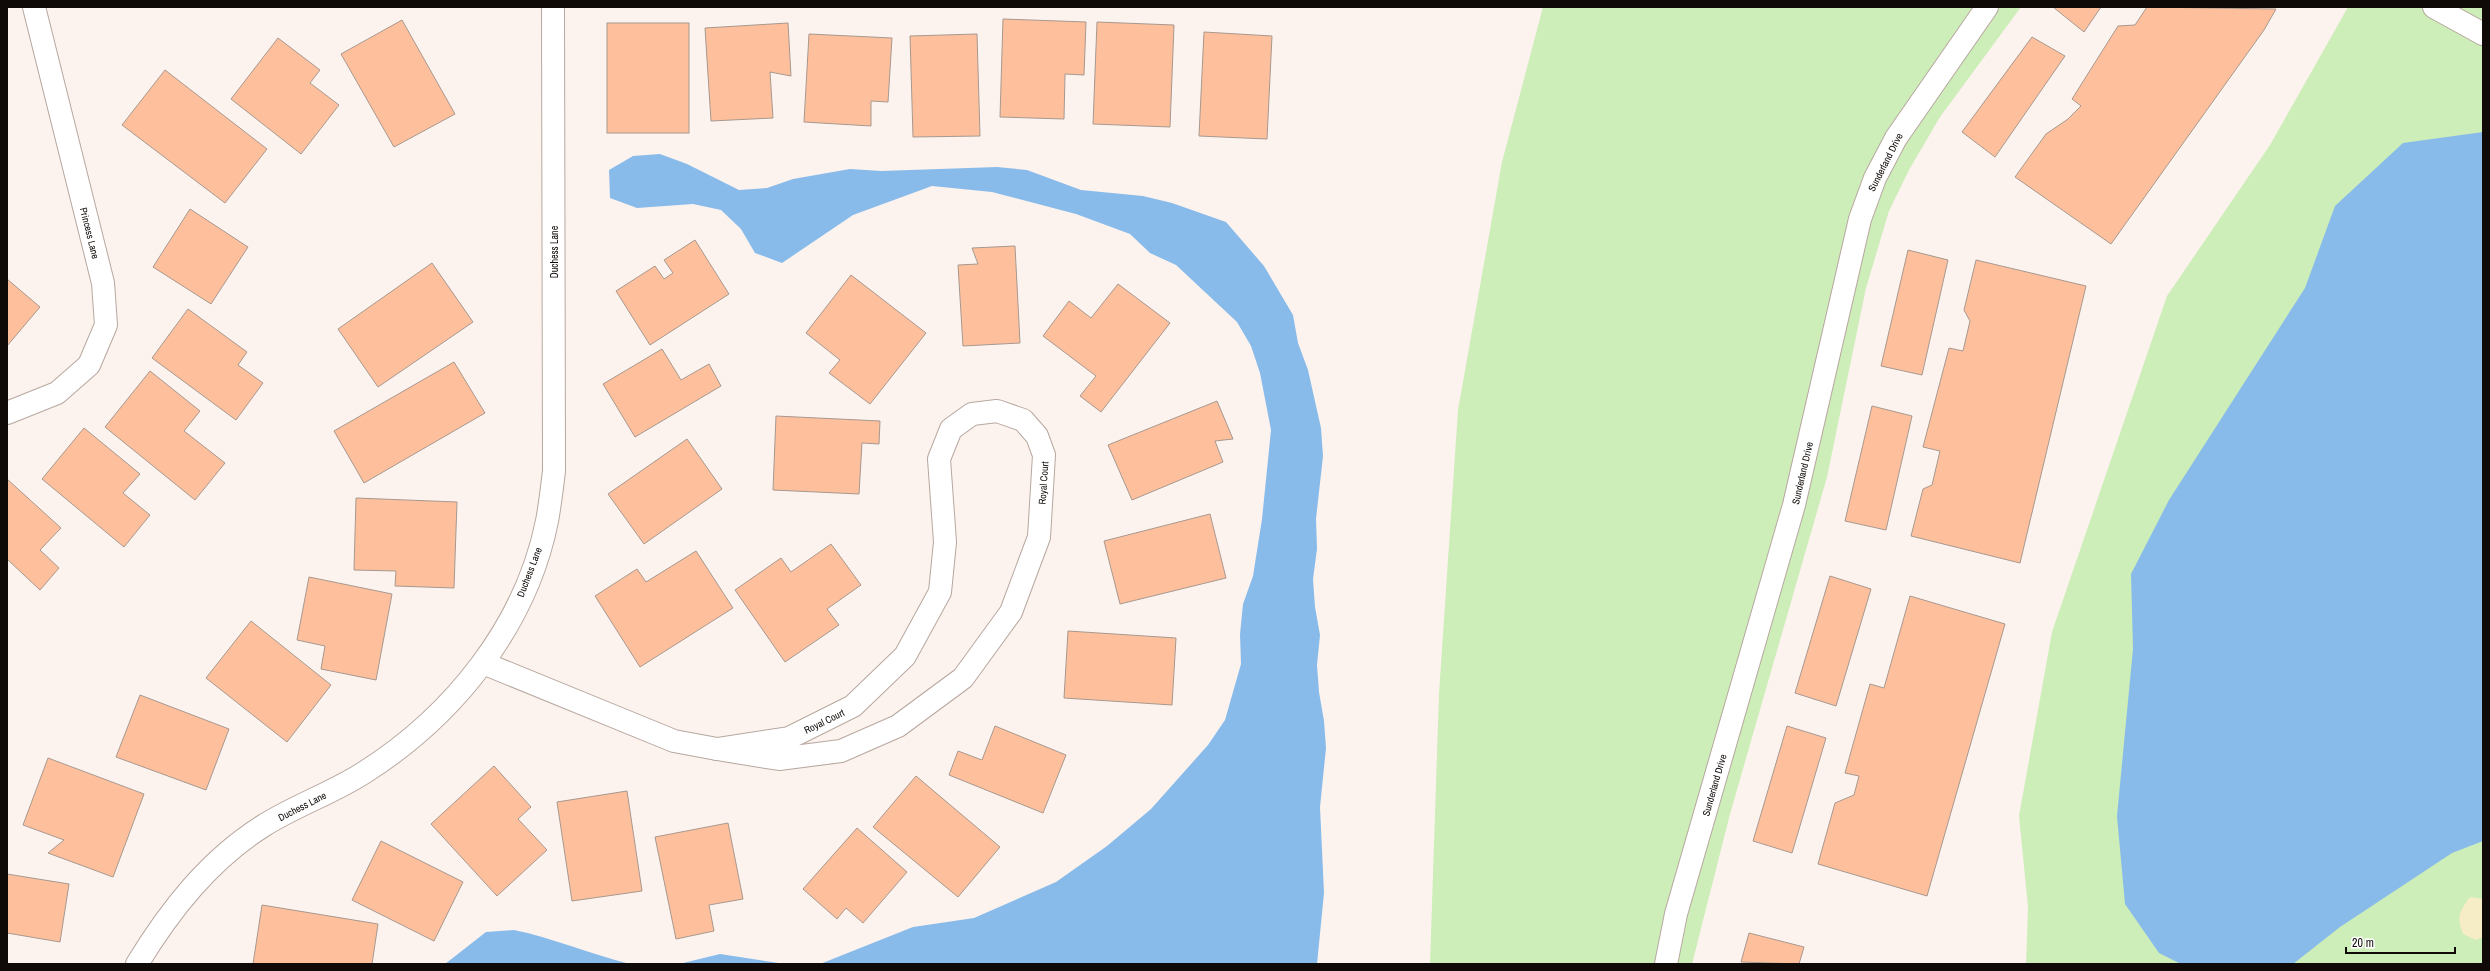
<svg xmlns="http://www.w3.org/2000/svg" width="2490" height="971" font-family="'Archivo Narrow',sans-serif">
  <rect width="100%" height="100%" fill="#fdf3ee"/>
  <g fill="#cdedb9">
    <path d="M 1543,7 L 2021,7 L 1940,117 L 1909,170 L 1889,211 L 1866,288 L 1827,477 L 1730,814 L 1692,964 L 1430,964 L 1439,694 L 1458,410 L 1502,162 Z"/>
    <path d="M 2348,7 L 2483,7 L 2483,964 L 2026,964 L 2028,907 L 2019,816 L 2052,632 L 2167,296 L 2270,145 Z"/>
  </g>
  <path fill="#f6ecc6" d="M 2470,897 L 2483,899 L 2483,937 L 2476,940 L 2463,934 C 2456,917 2459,912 2470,897 Z"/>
  <g fill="#88bbea">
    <path d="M 2483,132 L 2483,841 L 2452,853 L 2340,927 L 2293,964 L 2181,964 L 2159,953 L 2125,904 L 2117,816 L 2133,649 L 2131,574 L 2169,500 L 2305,288 L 2335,206 L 2403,143 Z"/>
    <path d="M 660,154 L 687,164 L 739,190 L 767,188 L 793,179 L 850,169 L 881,171 L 997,167 L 1027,170 L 1081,190 L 1143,196 L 1172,203 L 1226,222 L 1264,266 L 1293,315 L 1298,343 L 1308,370 L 1321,428 L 1323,456 L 1316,519 L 1317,549 L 1313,579 L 1315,607 L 1320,635 L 1317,665 L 1319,692 L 1324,721 L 1326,748 L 1320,807 L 1324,893 L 1317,964 L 820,964 L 913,927 L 974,918 L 1056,882 L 1107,846 L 1151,809 L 1208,745 L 1225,720 L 1241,664 L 1240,634 L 1243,604 L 1253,576 L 1262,519 L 1271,430 L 1260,373 L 1251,346 L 1237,322 L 1176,265 L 1150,253 L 1130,234 L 1076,214 L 992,192 L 932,186 L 853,215 L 782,263 L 755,253 L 741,229 L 721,210 L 693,204 L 637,208 L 610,198 L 609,170 L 633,156 Z"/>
    <path d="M 514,930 C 553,938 590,954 630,964 L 445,964 L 486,932 Z"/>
    <path d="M 720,954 L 785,964 L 679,964 Z"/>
  </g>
  <g fill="#fec09c" stroke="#a7988f">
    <path d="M 2053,7 L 2101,7 L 2084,32 Z"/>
    <path d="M 2147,7 L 2276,9 L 2264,30 L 2111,244 L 2015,177 L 2046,134 L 2068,119 L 2081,106 L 2072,99 L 2118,26 L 2135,25 Z"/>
    <path d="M 1003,19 L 1086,22 L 1084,75 L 1065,74 L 1064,119 L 1000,117 Z"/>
    <path d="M 402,20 L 455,114 L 394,147 L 341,54 Z"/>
    <path d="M 1097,22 L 1174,25 L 1170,127 L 1093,124 Z"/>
    <rect x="607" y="23" width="82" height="110"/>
    <path d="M 788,23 L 791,76 L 770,72 L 773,118 L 711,121 L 705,28 Z"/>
    <path d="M 1204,32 L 1272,36 L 1267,139 L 1199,136 Z"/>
    <path d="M 809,34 L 892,38 L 888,102 L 871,101 L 871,126 L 804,122 Z"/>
    <path d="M 977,34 L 980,136 L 913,137 L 910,36 Z"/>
    <path d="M 2032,37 L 2065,56 L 1995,157 L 1962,132 Z"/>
    <path d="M 278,38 L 320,70 L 310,83 L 339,105 L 301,154 L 231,99 Z"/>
    <path d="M 165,70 L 267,149 L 225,203 L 122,125 Z"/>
    <path d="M 190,209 L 248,247 L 211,304 L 153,267 Z"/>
    <path d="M 695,240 L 729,294 L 650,345 L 616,291 L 655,266 L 664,279 L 673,273 L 664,260 Z"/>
    <path d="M 1015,246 L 1020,343 L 963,346 L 958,265 L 978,264 L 972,248 Z"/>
    <path d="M 1908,250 L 1948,260 L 1922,375 L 1881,366 Z"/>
    <path d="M 1976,260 L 2086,286 L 2020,563 L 1911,536 L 1923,489 L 1932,485 L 1940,451 L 1923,447 L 1949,348 L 1963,351 L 1970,321 L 1964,310 Z"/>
    <path d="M 432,263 L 473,322 L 378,387 L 338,329 Z"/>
    <path d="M 851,275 L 926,333 L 870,404 L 829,373 L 840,360 L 806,333 Z"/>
    <path d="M 7,279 L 40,307 L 7,346 Z"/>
    <path d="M 1118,284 L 1170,323 L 1101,412 L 1080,396 L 1096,376 L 1043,336 L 1069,301 L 1091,318 Z"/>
    <path d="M 188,309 L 247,352 L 238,365 L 263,383 L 236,420 L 152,358 Z"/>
    <path d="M 662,349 L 681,380 L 709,364 L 721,386 L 635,437 L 603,384 Z"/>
    <path d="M 454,362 L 485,413 L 364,483 L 334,431 Z"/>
    <path d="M 150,371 L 200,411 L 184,431 L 225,463 L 195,500 L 105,427 Z"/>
    <path d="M 1217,401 L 1233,439 L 1215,441 L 1223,462 L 1132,500 L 1108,445 Z"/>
    <path d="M 1872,406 L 1912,416 L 1886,530 L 1845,521 Z"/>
    <path d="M 776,416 L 880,421 L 879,444 L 862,443 L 859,494 L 773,490 Z"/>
    <path d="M 84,428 L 140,474 L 123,493 L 150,515 L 124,547 L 42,479 Z"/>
    <path d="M 687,439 L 722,489 L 644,544 L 608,494 Z"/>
    <path d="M 7,479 L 61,528 L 40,550 L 59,568 L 40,590 L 7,559 Z"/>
    <path d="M 356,498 L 457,502 L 454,588 L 395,586 L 396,571 L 354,570 Z"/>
    <path d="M 1210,514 L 1226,578 L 1120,604 L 1104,541 Z"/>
    <path d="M 831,544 L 861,585 L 827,609 L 839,625 L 785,662 L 735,590 L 781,558 L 791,572 Z"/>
    <path d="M 696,551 L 733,608 L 640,667 L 595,596 L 637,569 L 646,582 Z"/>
    <path d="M 1830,576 L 1871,589 L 1836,706 L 1795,693 Z"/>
    <path d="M 309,577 L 392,594 L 376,680 L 321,669 L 325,646 L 297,640 Z"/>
    <path d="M 1910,596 L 2005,624 L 1927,896 L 1818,864 L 1835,803 L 1854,795 L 1859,776 L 1845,773 L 1870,684 L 1884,688 Z"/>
    <path d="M 251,621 L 331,685 L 287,742 L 206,678 Z"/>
    <path d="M 1068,631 L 1176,638 L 1172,705 L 1064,698 Z"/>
    <path d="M 140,695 L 229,729 L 206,790 L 116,757 Z"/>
    <path d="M 995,726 L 1066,755 L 1043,813 L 949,775 L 958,751 L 982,760 Z"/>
    <path d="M 1787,726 L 1826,738 L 1792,853 L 1753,841 Z"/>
    <path d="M 48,758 L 144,794 L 113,877 L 48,853 L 64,840 L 23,825 Z"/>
    <path d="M 494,766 L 531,807 L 518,819 L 547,850 L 497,896 L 431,824 Z"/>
    <path d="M 916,776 L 1000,847 L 958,897 L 873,827 Z"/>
    <path d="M 627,791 L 642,891 L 572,901 L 557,802 Z"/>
    <path d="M 728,823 L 743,899 L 709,905 L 714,931 L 676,939 L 655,837 Z"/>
    <path d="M 857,828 L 907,872 L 863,923 L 846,908 L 837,919 L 803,889 Z"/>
    <path d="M 381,841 L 463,882 L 434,941 L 352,900 Z"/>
    <path d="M 7,874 L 69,884 L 60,942 L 7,933 Z"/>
    <path d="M 262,905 L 378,924 L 372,964 L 253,964 Z"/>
    <path d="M 1749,933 L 1804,947 L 1799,964 L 1741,962 Z"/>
  </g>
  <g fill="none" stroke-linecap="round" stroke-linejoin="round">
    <g stroke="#b7a79f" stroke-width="24">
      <g id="street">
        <path d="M 2434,7 L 2483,34"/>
        <path d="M 997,411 L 1023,420 L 1037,436 L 1044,455 L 1039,537 L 1011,612 L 963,678 L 898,726 L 841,751 L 779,759 L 717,749 L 789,738 L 853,706 L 905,656 L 940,592 L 945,542 L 939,459 L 951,429 L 972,414 Z"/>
        <path d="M 7,413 L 57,393 L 89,365 L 106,325 L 103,283 L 34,7"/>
        <path d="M 483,663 L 674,741 L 717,749"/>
        <path d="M 137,964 C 170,910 209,860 263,826 C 296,805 333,793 365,772 C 453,716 526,626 547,521 C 550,505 552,488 554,471 L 553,7"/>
        <path d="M 1666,964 L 1676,914 L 1794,505 L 1860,219 L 1875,178 L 1896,138 L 1987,7"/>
      </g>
    </g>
    <use href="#street" stroke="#fff" stroke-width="22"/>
  </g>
  <g text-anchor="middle" stroke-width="3.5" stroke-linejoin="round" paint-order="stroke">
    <g font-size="10" fill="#0f0a07" stroke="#fff">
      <text transform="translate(1885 162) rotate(-63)" y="4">Sunderland Drive</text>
      <text transform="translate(90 233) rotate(76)" y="4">Princess Lane</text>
      <text transform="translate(554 252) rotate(-90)" y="4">Duchess Lane</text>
      <text transform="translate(1802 473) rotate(-77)" y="4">Sunderland Drive</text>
      <text transform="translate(1043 483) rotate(-86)" y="4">Royal Court</text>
      <text transform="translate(529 572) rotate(-69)" y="4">Duchess Lane</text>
      <text transform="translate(824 721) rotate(-26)" y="4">Royal Court</text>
      <text transform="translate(1714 785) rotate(-74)" y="4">Sunderland Drive</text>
      <text transform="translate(302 806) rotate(-27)" y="4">Duchess Lane</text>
    </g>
  </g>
  <rect width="2490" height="971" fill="none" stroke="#0f0a07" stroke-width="16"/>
  <path d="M2346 947v6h109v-6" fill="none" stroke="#0f0a07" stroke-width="2"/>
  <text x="2352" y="947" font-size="12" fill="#0f0a07" stroke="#ffffff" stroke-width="3" paint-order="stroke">20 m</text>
</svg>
